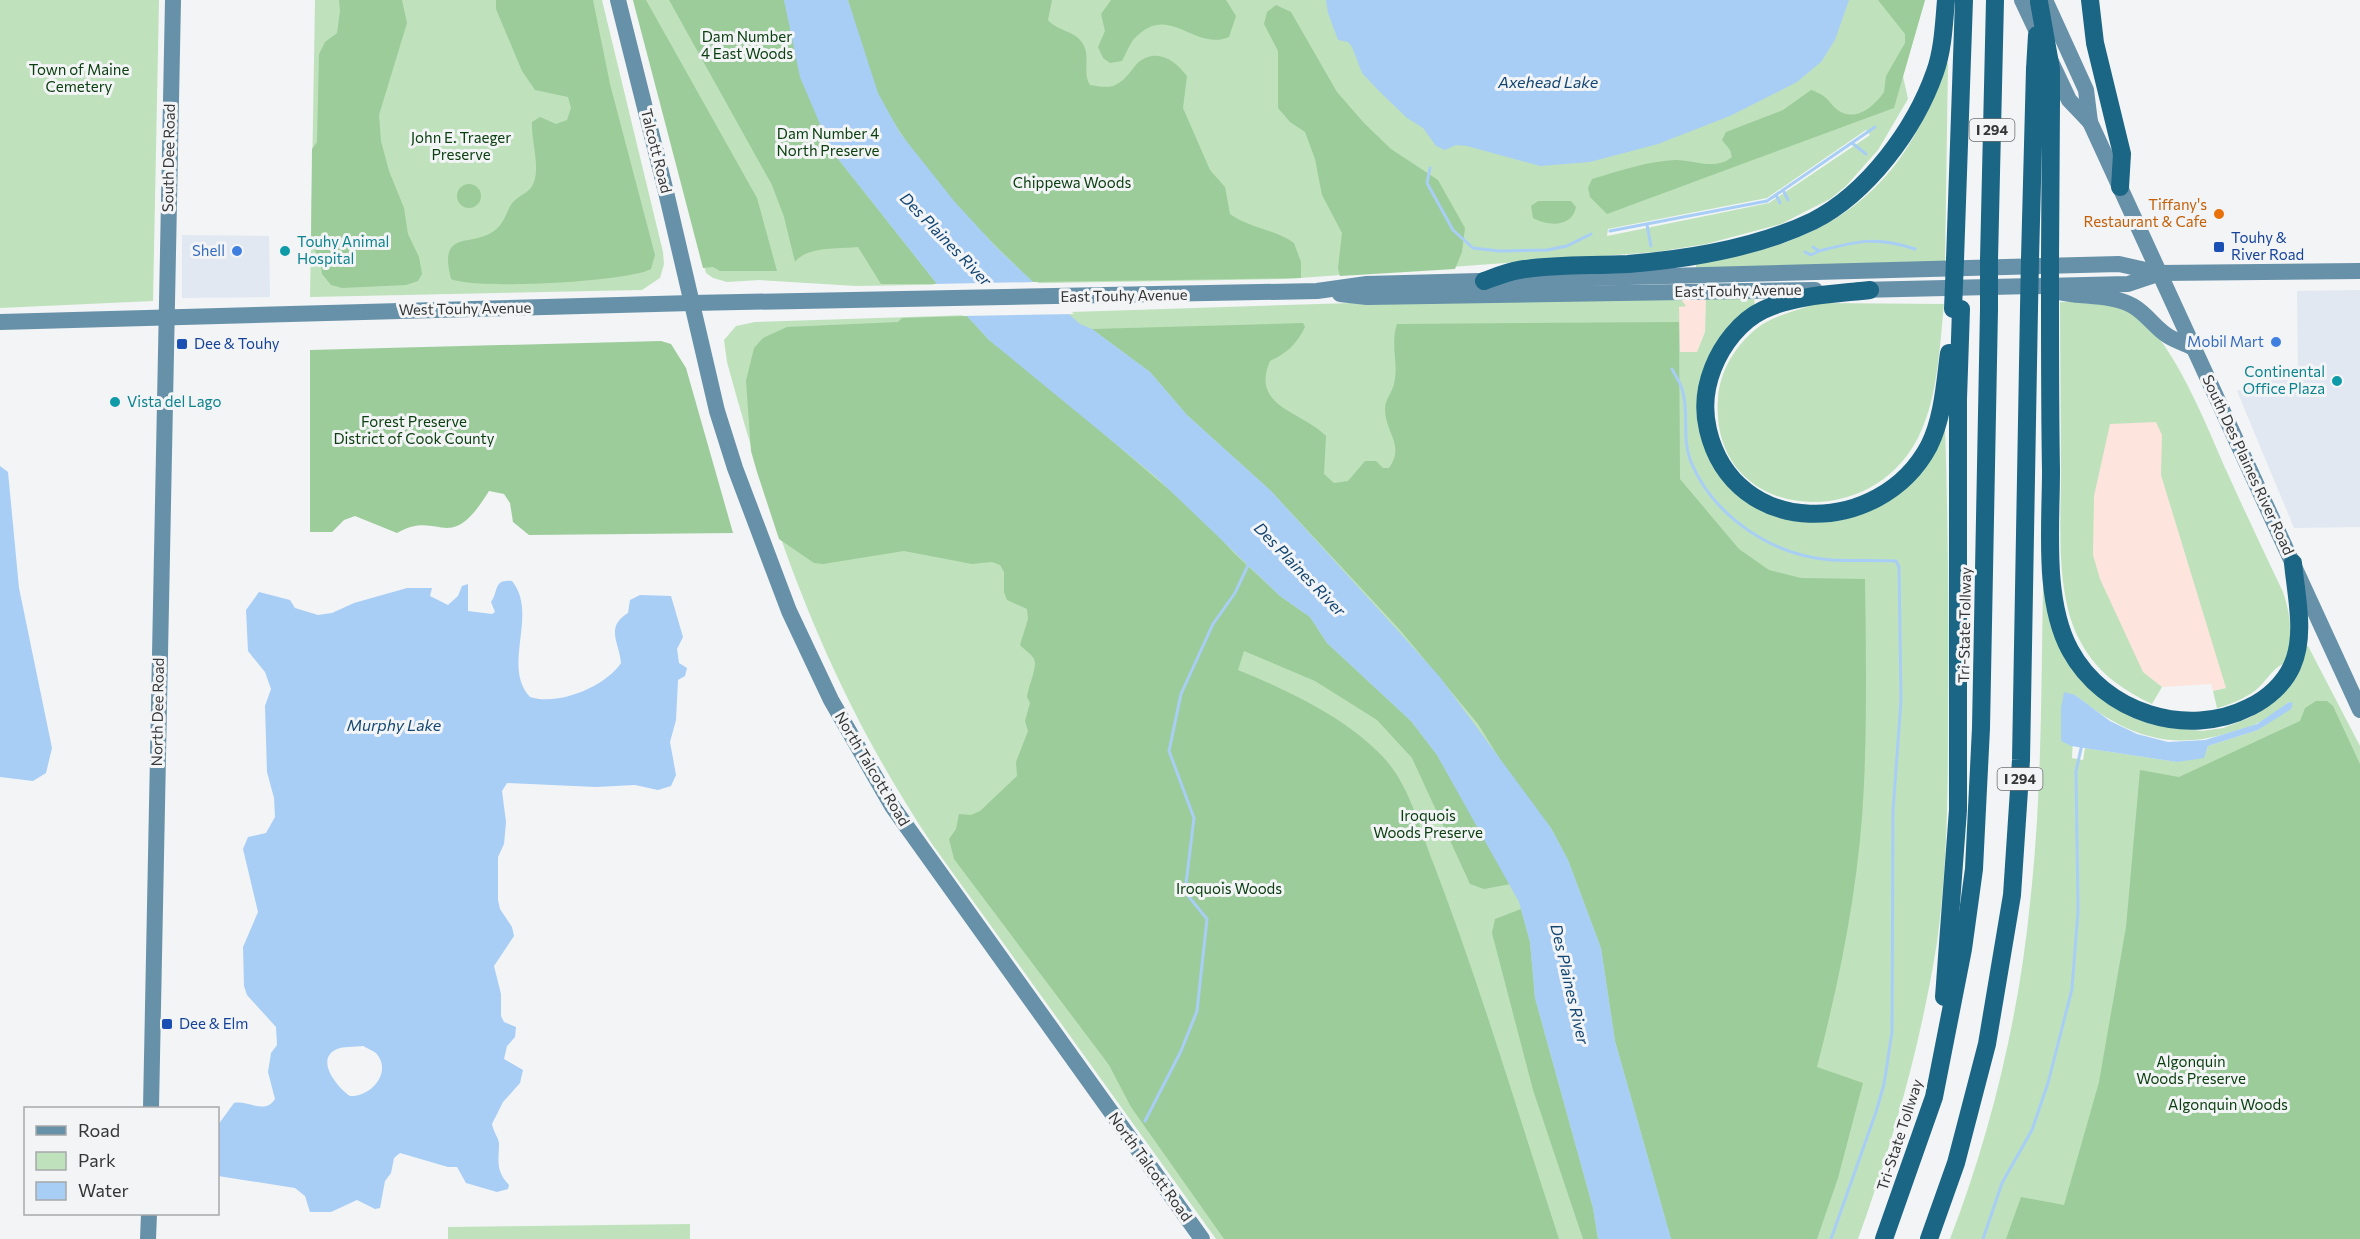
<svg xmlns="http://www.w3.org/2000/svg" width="2360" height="1239" font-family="Commissioner,sans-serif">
  <rect width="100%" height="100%" fill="#f2f4f6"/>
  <g fill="#e2e8f1">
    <path d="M 182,235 L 269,236 L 270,297 L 182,298 Z"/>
    <path d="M 2360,290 L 2360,527 L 2294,528 L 2237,391 L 2298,369 L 2297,291 Z"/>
  </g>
  <g fill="#fde4dc">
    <path d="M 1679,297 L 1706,298 L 1705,332 L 1697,352 L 1679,352 Z"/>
    <path d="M 2127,327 L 2249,682 L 2213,691 L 2211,684 L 2162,687 L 2107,644 L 2078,563 Z"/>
  </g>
  <g fill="#bfe2bd" fill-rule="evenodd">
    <path d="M 0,0 L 159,0 L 153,301 L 0,308 Z"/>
    <path d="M 315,0 L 602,0 L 663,252 L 664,264 L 660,278 L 642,290 L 310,297 Z"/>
    <path d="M 633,0 L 1925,0 L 1903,76 L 1908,99 L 1878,150 L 1846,186 L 1830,199 L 1781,224 L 1706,244 L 1656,252 L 1286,279 L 856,286 L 760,280 L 727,282 L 713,278 L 706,273 ZM 1866,130 L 1870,135 L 1769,203 L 1607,236 L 1608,229 L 1767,198 Z"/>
    <path d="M 1945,62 L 1948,63 L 1945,263 L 1696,269 L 1696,264 C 1729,257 1763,252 1794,239 C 1877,207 1920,145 1945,62 Z"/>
    <path d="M 1679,297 L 1686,306 L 1679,307 L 1680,352 L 1697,352 L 1705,332 L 1706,298 L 1754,297 L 1755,307 L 1701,381 L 1734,490 L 1755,507 L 1777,517 L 1801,522 L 1839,521 L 1861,514 L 1886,502 L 1945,426 C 1948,520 1949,613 1948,707 C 1948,785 1948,864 1937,942 C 1921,1044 1893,1142 1858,1239 L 1216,1239 L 932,844 C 828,688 776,542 727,362 L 724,340 L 736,326 L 755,322 L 1351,303 Z"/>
    <path d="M 2060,302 C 2084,302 2115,302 2136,315 C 2174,341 2208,429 2227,472 C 2245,512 2264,552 2283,592 C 2291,616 2293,637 2288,662 C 2274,665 2267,681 2256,690 C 2245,698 2230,705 2217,708 L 2213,691 L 2226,688 L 2161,475 L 2162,435 L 2156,422 L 2110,424 L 2094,496 L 2093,555 L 2100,579 L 2143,672 L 2162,687 L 2152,704 C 2121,689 2095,671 2079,639 C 2055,593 2061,522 2061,471 C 2061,415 2060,359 2060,302 Z"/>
    <path d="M 1819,303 L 1944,304 C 1940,344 1938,392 1922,429 C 1877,538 1708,523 1718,398 C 1720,371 1735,346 1756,329 C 1773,315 1799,310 1819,303 Z"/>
    <path d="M 2043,585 L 2046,585 L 2107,702 L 2131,717 L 2154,725 L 2202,731 L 2223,728 L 2251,717 L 2268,707 L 2303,646 L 2308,646 L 2360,746 L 2360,1239 L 1950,1239 C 1991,1133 2019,1016 2030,903 C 2042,797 2041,691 2043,585 ZM 2075,695 C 2122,733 2168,752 2228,733 C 2237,730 2249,728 2258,723 C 2269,718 2279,709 2289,702 L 2293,704 L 2258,730 L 2208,746 L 2206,752 L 2178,762 L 2085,748 L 2083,760 L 2072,758 Z"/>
    <path d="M 690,1224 L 690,1239 L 448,1239 L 448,1227 Z"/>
  </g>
  <g fill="#9ccc9a">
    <path d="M 339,0 L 402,0 L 407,23 L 379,115 L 381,141 L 389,171 L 404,208 L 408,234 L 419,257 L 422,274 L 418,281 L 406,285 L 342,288 L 331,285 L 322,274 L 320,260 L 311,242 L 312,149 L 317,142 L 319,54 L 325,42 L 337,33 L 340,11 Z"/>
    <path d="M 496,0 L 593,0 L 610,84 L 655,255 L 651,269 C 628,282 475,290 451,279 C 438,228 471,248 494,231 C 507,221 506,209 514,201 C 521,194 530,193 534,182 C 540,165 531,140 532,122 L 540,117 L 556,124 L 567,120 L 571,108 L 568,97 L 535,90 L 522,71 L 496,9 Z"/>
    <path d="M 633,0 L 646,0 L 757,198 L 777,271 L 720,271 L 713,267 L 703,268 Z"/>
    <path d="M 669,0 L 784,0 L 831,150 L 937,284 L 881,284 L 858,247 C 839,249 807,246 795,262 L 784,217 L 772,185 Z"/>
    <path d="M 848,0 L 1052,0 L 1048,20 C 1058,31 1073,31 1080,40 C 1093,54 1081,71 1090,85 C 1097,86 1106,88 1113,86 C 1128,80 1131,68 1140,61 C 1158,48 1176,61 1187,76 L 1183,108 L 1210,170 L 1225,187 L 1230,214 C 1249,228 1274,229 1294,243 L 1301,262 L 1301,278 L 1033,282 C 975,227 916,167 879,96 C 864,66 857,32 848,0 Z"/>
    <path d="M 1111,0 L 1226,0 L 1236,16 L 1229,37 C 1193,52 1169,0 1133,40 C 1129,46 1125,55 1122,61 L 1110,63 L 1103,58 L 1098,47 L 1105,31 L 1101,14 Z"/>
    <path d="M 1878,0 L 1925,0 L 1894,108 L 1607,214 L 1590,197 L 1588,188 L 1592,179 C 1619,171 1648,161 1676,160 C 1694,160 1715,171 1732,157 L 1730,150 L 1722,140 L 1726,132 L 1783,110 L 1811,90 C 1832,97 1828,105 1841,112 C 1858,121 1875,105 1884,92 L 1886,76 L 1905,43 L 1905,34 Z"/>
    <path d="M 1276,5 L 1291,12 L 1337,92 L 1364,123 L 1391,149 L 1438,180 L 1465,228 L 1462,252 L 1455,269 L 1340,276 L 1338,268 L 1342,233 L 1322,195 L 1315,159 L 1305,132 L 1290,122 L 1278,108 L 1278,51 L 1264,24 L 1267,12 Z"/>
    <circle cx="469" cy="196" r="12"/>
    <path d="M 1538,201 L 1571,201 L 1576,207 C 1572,228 1547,226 1533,218 L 1531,206 Z"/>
    <path d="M 967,316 L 989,340 L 1041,380 L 1201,517 L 1234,553 L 1280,596 L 1310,617 L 1327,643 L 1411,721 L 1437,755 L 1511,884 L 1484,889 L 1470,884 L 1412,758 L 1377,720 L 1315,681 L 1244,651 L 1238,670 C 1289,691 1346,717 1384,758 C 1410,786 1420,830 1434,865 C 1481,987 1518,1114 1559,1239 L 1224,1239 L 1131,1107 L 1109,1065 L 954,859 L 949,839 L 956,829 L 959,814 L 971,815 L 980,811 L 1017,776 L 1016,762 L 1028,731 L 1025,721 L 1030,703 L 1027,697 C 1028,686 1038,667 1034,659 C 1032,654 1024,650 1020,645 L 1028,619 L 1027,609 L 1007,600 L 1004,592 L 1004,572 L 1000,565 L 992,562 L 972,564 L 904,551 L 823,564 L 814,563 L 779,539 L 757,472 L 751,451 L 746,381 L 754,348 L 763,338 L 787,327 L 898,322 L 902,318 Z"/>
    <path d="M 1679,322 L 1680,479 L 1739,549 L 1769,570 L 1801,578 L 1865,579 C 1866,647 1867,716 1864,784 C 1860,879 1841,975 1817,1067 L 1863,1083 L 1838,1178 L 1817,1239 L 1671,1239 L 1615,1041 L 1601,948 L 1568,860 L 1551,828 L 1511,777 L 1478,724 L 1400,630 L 1271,491 L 1187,415 L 1150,372 L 1092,329 L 1303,323 L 1305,327 C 1297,344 1287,353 1270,361 C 1250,407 1302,411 1326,436 L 1324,474 L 1334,483 L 1348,481 L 1365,461 L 1376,461 L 1383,468 L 1389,468 C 1405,445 1386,434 1385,410 C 1385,399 1391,395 1394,384 C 1399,365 1390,344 1397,324 Z"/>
    <path d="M 661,341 L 671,344 L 686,368 L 733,533 L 529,535 L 513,522 L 510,503 L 504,494 L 489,491 C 448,558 441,508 397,533 L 355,516 L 344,520 L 332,532 L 310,532 L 310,350 Z"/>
    <path d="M 2316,701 L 2327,701 L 2333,706 L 2360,764 L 2360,1239 L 2006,1239 L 2021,1197 L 2064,1205 L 2099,1082 L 2126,927 L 2140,770 L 2179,777 L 2300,721 L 2305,708 Z"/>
    <path d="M 1521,909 L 1530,942 L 1535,998 L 1593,1208 L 1598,1239 L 1583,1239 L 1533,1090 L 1492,933 L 1495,919 Z"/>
  </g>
  <g fill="#a8cef5" fill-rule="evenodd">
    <path d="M 784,0 L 848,0 L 878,93 L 900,133 L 954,201 L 996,247 L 1033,282 L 1080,324 L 1092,329 L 1150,372 L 1187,415 L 1271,491 L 1439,676 L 1551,828 L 1568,860 L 1601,948 L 1615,1041 L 1671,1239 L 1598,1239 L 1593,1208 L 1535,998 L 1530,942 L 1519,902 L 1437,755 L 1411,721 L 1327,643 L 1310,617 L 1280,596 L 1156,477 L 989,340 L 937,284 L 831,150 L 800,77 Z"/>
    <path d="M 1326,0 L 1849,0 L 1835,40 L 1821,62 L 1797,82 L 1730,116 L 1658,144 L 1590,162 L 1540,166 L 1467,146 L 1456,145 L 1445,150 L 1436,146 L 1423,128 L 1407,118 L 1379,91 L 1362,73 L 1352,47 L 1348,42 L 1338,40 L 1328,13 Z"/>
    <path d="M 0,466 L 8,472 L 19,588 L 52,748 L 46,773 L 33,781 L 0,777 Z"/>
    <path d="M 512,581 C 539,614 501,666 530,697 C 558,706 605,687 621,663 C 619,642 605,627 628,613 L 630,600 L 640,595 L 671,596 L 683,637 L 677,649 L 679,663 L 687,668 L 685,676 L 678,680 L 676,720 L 670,742 L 676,775 L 671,786 L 658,790 L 635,785 L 596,787 L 507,783 L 502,791 L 506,822 L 504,844 L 498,857 L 498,900 L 500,909 L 512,927 L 514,936 L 494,966 L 501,994 L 501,1016 L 504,1022 L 516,1027 L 515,1037 L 507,1046 L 504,1059 L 523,1070 L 520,1083 L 503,1102 L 492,1124 C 493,1131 498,1137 499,1143 C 499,1161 495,1170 509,1185 L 508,1189 L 497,1192 L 466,1183 L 457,1167 L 448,1167 L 400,1153 L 394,1158 L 391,1173 L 385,1181 L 380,1208 L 375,1209 L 357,1200 L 331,1212 L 310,1212 L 305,1196 L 295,1188 L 218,1176 L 218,1125 L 234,1103 C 248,1100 265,1115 275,1099 L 268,1072 L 271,1053 L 277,1045 L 276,1027 L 247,995 L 244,986 L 243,947 L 258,912 L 243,849 L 248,837 L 266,833 L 275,817 L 274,798 L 267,772 L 265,706 L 271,689 L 265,672 L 248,651 L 246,610 L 259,592 L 290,600 L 295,608 L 318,615 L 332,613 L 354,603 L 407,588 L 432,588 L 430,596 L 448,605 L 458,596 L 462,586 L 468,584 L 468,611 L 492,614 L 495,612 L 491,602 C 499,591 493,579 512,581 ZM 363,1046 C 367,1048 373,1051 376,1053 C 393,1072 371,1097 350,1096 C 339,1089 315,1061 335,1050 C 342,1046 355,1047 363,1046 Z"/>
    <path d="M 2064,692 L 2075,695 L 2110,721 L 2137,734 L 2168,742 L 2205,740 L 2257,724 L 2289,702 L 2293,703 L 2291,709 L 2258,730 L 2208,746 L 2204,758 L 2177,762 L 2071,746 L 2061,741 L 2061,708 Z"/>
  </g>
  <path fill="#f2f4f6" d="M 1037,282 L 1074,314 L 963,316 L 933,284 Z"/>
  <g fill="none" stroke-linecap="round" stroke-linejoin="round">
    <g stroke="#a8cef5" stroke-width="3">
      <path d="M 1852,143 L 1866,154"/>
      <path d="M 1430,168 L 1427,183 L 1453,230 L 1473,248 L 1499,251 L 1547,250 L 1567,246 L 1591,234"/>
      <path d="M 1783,190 L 1788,200"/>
      <path d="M 1776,195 L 1780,203"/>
      <path d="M 1647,225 L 1651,246"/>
      <path d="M 1610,231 L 1767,201 L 1875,127"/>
      <path d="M 1813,247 L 1819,251 C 1857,241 1877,236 1915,249"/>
      <path d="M 1805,252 L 1811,255 L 1819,251"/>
      <path d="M 1672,369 C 1675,375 1680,382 1682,389 C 1690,413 1681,438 1691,462 C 1714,517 1773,556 1832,560 C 1853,561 1875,560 1896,561 L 1899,567 L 1901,700 L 1893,811 L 1892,1032 L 1884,1084 L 1876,1112 L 1831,1239"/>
      <path d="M 1145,1121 L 1181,1051 L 1197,1011 L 1207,919 L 1185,892 L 1194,818 L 1169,751 L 1181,694 L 1213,624 L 1235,593 L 1249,563"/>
      <path d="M 1983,1239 L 2002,1183 L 2032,1130 L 2048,1083 L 2072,989 L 2078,911 L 2076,771 L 2082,744"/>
    </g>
    <g stroke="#6691a8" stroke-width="16">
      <path d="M 618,0 L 666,192 L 717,411 L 735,468 L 789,611 L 831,700 L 892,806 L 1202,1239"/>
      <path d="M 2022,0 L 2069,100 L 2090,122"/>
      <path d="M 2045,0 L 2086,90 L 2090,122 L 2360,710"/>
      <path d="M 1858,290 L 2128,284 L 2158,274"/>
      <path d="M 2055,291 C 2079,298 2110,293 2133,306 C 2147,314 2155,328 2168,336 C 2176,341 2186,344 2194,348"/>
      <path d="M 1340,294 L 1367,297 L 1815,290"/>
      <path d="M 0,322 L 692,303 L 1317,291 L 1367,284 L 2119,264 L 2159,273 L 2360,271"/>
      <path d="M 151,1108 L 173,0"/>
      <path d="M 148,1239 L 149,1214"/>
    </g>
    <g stroke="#1b6585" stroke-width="18">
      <path d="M 2090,0 L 2095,43 L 2122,154 L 2120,187"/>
      <path d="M 2030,259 L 2035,69"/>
      <path d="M 2050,259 L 2051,101"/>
      <path d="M 1955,260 L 1964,0"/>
      <path d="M 1989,260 L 1995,0"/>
      <path d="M 1484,281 C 1495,277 1507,272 1519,270 C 1554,264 1592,266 1628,264 C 1690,259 1757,248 1813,221 C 1868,193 1915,129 1935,72 C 1943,50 1944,23 1946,0"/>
      <path d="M 1870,290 C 1835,294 1795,295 1763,310 C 1740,321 1722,345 1713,368 C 1705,388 1703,409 1708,430 C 1734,540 1880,538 1929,446 C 1943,418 1945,383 1949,353"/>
      <path d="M 2050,307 C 2050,362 2050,416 2051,471 C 2051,525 2043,600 2070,650 C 2104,713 2187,739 2250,707 C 2267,699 2284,684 2292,666 C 2306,635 2296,596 2293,563"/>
      <path d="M 1944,997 L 1958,810 L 1958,399 L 1961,309"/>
      <path d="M 1884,1239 L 1934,1097 L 1963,949 L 1974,869 L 1981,728 L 1989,309"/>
      <path d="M 1929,1239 L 1956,1163 L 1987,1044 L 2012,895 L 2021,760 L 2029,308"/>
    </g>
    <g stroke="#1b6585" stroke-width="18">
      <path d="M 2039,2 L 2051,69 L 2051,101"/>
      <path d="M 2035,69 L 2037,35"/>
      <path d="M 2050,259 L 2050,307"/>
      <path d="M 2029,308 L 2030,259"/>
      <path d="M 1953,309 L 1955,260"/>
      <path d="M 1989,309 L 1989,260"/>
    </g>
  </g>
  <circle fill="#e8710a" stroke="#f2f4f6" stroke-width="2" cx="2219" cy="214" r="6"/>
  <g fill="#1a4fb4" stroke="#f2f4f6" stroke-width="2">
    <rect x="2213" y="241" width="12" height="12" rx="3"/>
    <rect x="176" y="338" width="12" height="12" rx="3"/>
    <rect x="161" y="1018" width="12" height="12" rx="3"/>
  </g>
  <g fill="#3f7fe0" stroke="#f2f4f6" stroke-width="2">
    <circle cx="237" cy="251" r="6"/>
    <circle cx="2276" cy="342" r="6"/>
  </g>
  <g fill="#0f9aa8" stroke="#f2f4f6" stroke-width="2">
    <circle cx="285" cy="251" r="6"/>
    <circle cx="2337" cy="381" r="6"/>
    <circle cx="115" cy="402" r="6"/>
  </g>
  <g text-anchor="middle" stroke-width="6" stroke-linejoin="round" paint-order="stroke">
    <g fill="#f2f4f6" stroke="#6e6f70" stroke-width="1.5">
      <rect x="1969.5" y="119" width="45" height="22" rx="4.5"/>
      <rect x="1997.5" y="768" width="45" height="22" rx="4.5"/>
    </g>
    <g font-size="14" font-weight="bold" fill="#353636">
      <text x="1992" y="135">I 294</text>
      <text x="2020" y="784">I 294</text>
    </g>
    <g font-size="15" fill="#0d4011" stroke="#f2f4f6">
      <text x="747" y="42">Dam Number<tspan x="747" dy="17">4 East Woods</tspan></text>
      <text x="79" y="75">Town of Maine<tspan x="79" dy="17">Cemetery</tspan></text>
      <text x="828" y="139">Dam Number 4<tspan x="828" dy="17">North Preserve</tspan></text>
      <text x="461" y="143">John E. Traeger<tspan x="461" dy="17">Preserve</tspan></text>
      <text x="1072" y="188">Chippewa Woods</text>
      <text x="414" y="427">Forest Preserve<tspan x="414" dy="17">District of Cook County</tspan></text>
      <text x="1428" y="821">Iroquois<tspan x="1428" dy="17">Woods Preserve</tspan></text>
      <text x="1229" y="894">Iroquois Woods</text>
      <text x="2191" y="1067">Algonquin<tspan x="2191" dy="17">Woods Preserve</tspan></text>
      <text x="2228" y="1110">Algonquin Woods</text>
    </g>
    <g font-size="15" fill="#353636" stroke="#f2f4f6">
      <text transform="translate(656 151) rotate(76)" y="5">Talcott Road</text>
      <text transform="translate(169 158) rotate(-89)" y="5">South Dee Road</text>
      <text transform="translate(1738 291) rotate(-1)" y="5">East Touhy Avenue</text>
      <text transform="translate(1124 296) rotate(-1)" y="5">East Touhy Avenue</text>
      <text transform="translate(465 309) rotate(-1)" y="5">West Touhy Avenue</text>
      <text transform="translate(2248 465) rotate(65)" y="5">South Des Plaines River Road</text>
      <text transform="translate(1965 625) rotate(-89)" y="5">Tri-State Tollway</text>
      <text transform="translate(158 712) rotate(-89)" y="5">North Dee Road</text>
      <text transform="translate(872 769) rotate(59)" y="5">North Talcott Road</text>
      <text transform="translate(1900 1135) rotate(-72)" y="5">Tri-State Tollway</text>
      <text transform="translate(1150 1167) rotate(54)" y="5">North Talcott Road</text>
    </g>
    <g font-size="15" fill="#c56008" stroke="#f2f4f6" text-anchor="end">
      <text x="2207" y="210">Tiffany's<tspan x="2207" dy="17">Restaurant &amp; Cafe</tspan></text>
    </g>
    <g font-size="15" fill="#164399" stroke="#f2f4f6" text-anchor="start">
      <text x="2231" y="243">Touhy &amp;<tspan x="2231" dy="17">River Road</tspan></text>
      <text x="194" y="349">Dee &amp; Touhy</text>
      <text x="179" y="1029">Dee &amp; Elm</text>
    </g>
    <g font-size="15" fill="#0d838f" stroke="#f2f4f6" text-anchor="start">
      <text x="297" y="247">Touhy Animal<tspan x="297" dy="17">Hospital</tspan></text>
      <text x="2325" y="377" text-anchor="end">Continental<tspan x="2325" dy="17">Office Plaza</tspan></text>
      <text x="127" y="407">Vista del Lago</text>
    </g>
    <g font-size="15" fill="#366cbe" stroke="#f2f4f6" text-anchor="end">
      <text x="225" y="256">Shell</text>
      <text x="2264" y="347">Mobil Mart</text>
    </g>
    <g font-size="16" font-style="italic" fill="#134673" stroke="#f2f4f6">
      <text x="1548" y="88">Axehead Lake</text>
      <text transform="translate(946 239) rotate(46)" y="6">Des Plaines River</text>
      <text transform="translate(1300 569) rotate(46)" y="6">Des Plaines River</text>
      <text x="394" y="731">Murphy Lake</text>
      <text transform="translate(1570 984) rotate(77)" y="6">Des Plaines River</text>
    </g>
  </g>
  <rect x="24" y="1107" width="195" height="108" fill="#f2f4f6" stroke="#a6a8a9" stroke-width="1.5"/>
  <rect x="36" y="1126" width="30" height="9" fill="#6691a8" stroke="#a6a8a9" stroke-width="1.5"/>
  <text x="78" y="1137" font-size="18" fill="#353636">Road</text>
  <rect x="36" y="1152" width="30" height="18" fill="#bfe2bd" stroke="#a6a8a9" stroke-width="1.5"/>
  <text x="78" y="1167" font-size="18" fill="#353636">Park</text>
  <rect x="36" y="1182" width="30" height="18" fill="#a8cef5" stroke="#a6a8a9" stroke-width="1.5"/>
  <text x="78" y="1197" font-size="18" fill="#353636">Water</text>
</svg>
